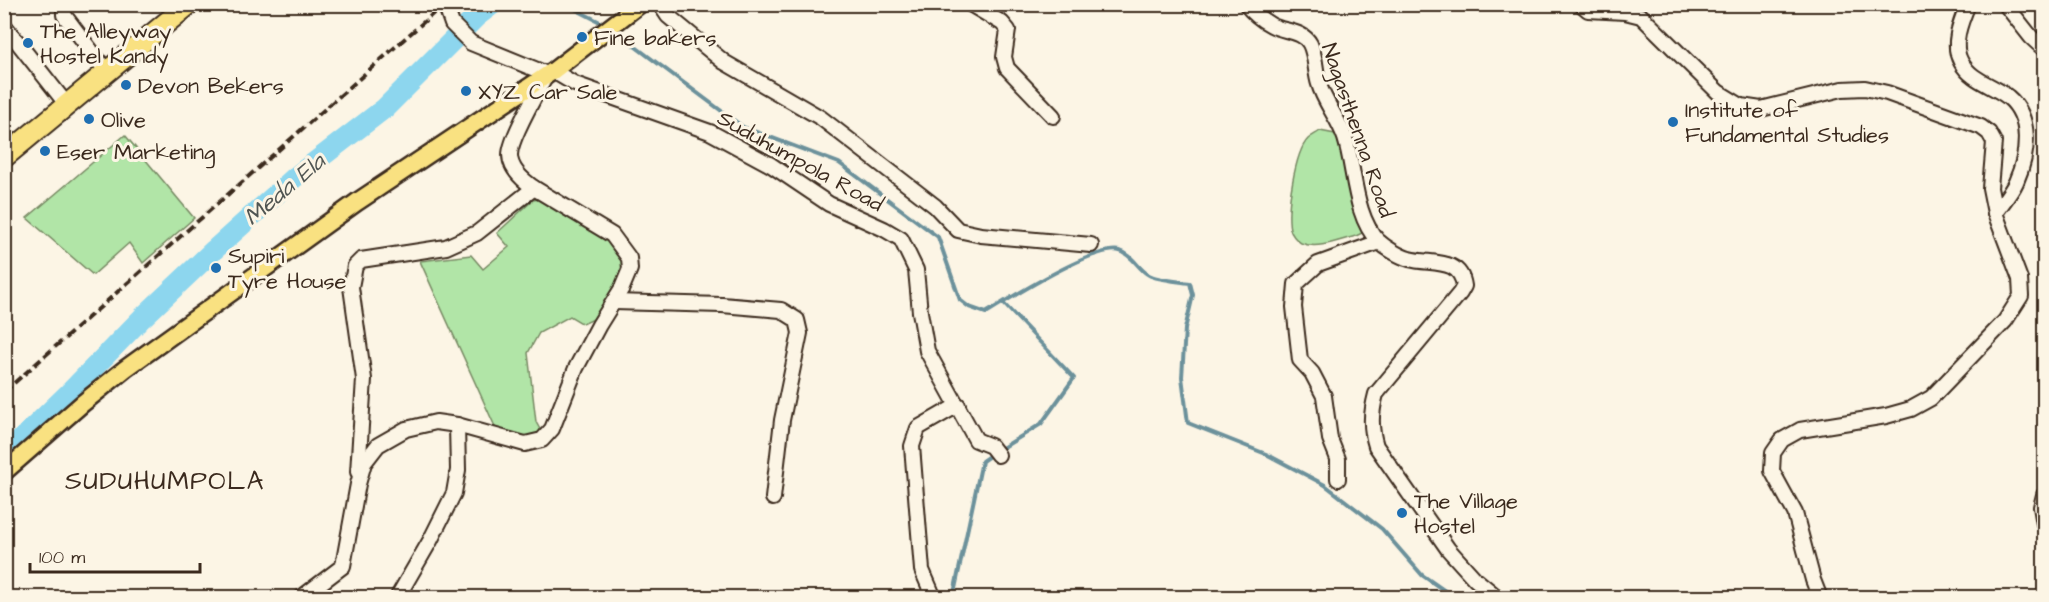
<svg xmlns="http://www.w3.org/2000/svg" width="2049" height="602" font-family="'Architects Daughter',sans-serif">
  <rect width="100%" height="100%" fill="#fcf5e5"/>
  <filter id="ink" filterUnits="userSpaceOnUse"><feTurbulence type="fractalNoise" baseFrequency=".0167" numOctaves="2"/><feDisplacementMap in="SourceGraphic" scale="12" xChannelSelector="R" yChannelSelector="G"/><feConvolveMatrix kernelMatrix="1 2 1 2 8 2 1 2 1" color-interpolation-filters="sRGB"/></filter>
  <g filter="url(#ink)">
    <g fill="#b1e5a7" stroke="#768862" stroke-width="1.5">
      <path d="M 1320,131 L 1340,135 L 1363,224 L 1362,233 L 1356,236 C 1340,240 1317,250 1301,243 C 1296,240 1291,234 1290,229 C 1286,210 1295,152 1308,139 C 1311,136 1316,134 1320,131 Z"/>
      <path d="M 125,135 L 194,218 L 143,263 L 129,243 L 93,275 L 27,218 Z"/>
      <path d="M 540,199 L 618,245 L 627,261 L 627,276 L 598,317 L 583,324 L 570,316 L 539,333 L 528,353 L 536,422 L 542,433 L 518,441 L 497,431 L 420,261 L 471,255 L 483,269 L 509,247 L 497,233 L 533,200 Z"/>
    </g>
    <g fill="none" stroke-linecap="round" stroke-linejoin="round">
      <g stroke="#6c919b" stroke-width="4">
        <path d="M 565,4 L 604,24"/>
        <path d="M 613,30 L 743,127 L 839,163 L 938,237 L 960,300 L 969,307 L 986,313 C 1010,298 1096,244 1120,251 C 1133,255 1138,269 1149,275 C 1158,280 1179,281 1190,283 L 1193,295 L 1185,329 L 1182,377 L 1188,423 L 1266,454 L 1325,485 L 1382,529 L 1422,575 L 1455,598"/>
        <path d="M 999,450 L 1041,424 L 1074,378 L 1003,303"/>
        <path d="M 953,598 L 982,461 L 992,454"/>
      </g>
      <path stroke="#8dd6ee" stroke-width="21" d="M 4,456 L 70,392 L 142,318 L 214,250 L 294,178 L 385,108 L 476,17 L 493,4"/>
      <g stroke="#3b2a1e" stroke-width="18">
        <g id="minor">
          <path d="M 64,4 L 64,15 L 107,72"/>
          <path d="M 660,4 L 668,16 L 724,62 L 821,118 L 935,206 L 958,230 L 981,235 L 1091,245"/>
          <path d="M 970,4 L 1002,23 L 1008,30 L 1004,57 L 1007,68 L 1053,116"/>
          <path d="M 1246,4 C 1252,12 1262,20 1271,25 C 1283,32 1303,30 1310,44 C 1316,56 1315,72 1319,84 C 1324,102 1339,119 1345,138 C 1355,169 1354,216 1378,241 C 1386,248 1399,256 1409,259 C 1432,265 1460,257 1464,286 L 1460,293 L 1376,394 C 1371,413 1370,427 1376,446 L 1448,549 L 1475,579 L 1498,598"/>
          <path d="M 1581,4 L 1588,10 L 1625,12 L 1641,16 L 1718,92 L 1741,106 L 1761,109 L 1842,89 L 1865,88 L 1887,93 L 1981,127 L 1989,133 L 1994,142 L 1990,188 L 1995,213 L 2020,279 L 2021,296 L 2005,321 L 1931,398 L 1911,409 L 1886,416 L 1800,430 L 1782,440 L 1773,453 L 1772,471 L 1795,513 L 1813,580 L 1820,598"/>
          <path d="M 1968,4 C 1961,21 1951,45 1961,62 C 1971,81 1993,85 2008,97 C 2033,118 2028,155 2016,182 C 2011,193 2002,203 1995,213"/>
          <path d="M 2005,4 L 2031,37 L 2044,49"/>
          <path d="M 4,25 L 67,105"/>
          <path d="M 553,71 L 575,84 L 710,132 L 771,165 L 829,204 L 884,229 L 901,239 L 916,270 L 920,312 L 927,351 L 976,440 L 991,446 L 998,455"/>
          <path d="M 614,302 L 722,305 L 781,310 L 797,320 L 800,333 L 782,420 L 773,498"/>
          <path d="M 358,472 L 364,379 L 351,287 L 355,266 L 361,260 L 446,247 L 477,233 L 534,188"/>
          <path d="M 1338,479 L 1338,459 L 1330,439 L 1324,396 L 1312,373 L 1300,360 L 1294,307 L 1296,284 L 1318,264 L 1379,242"/>
          <path d="M 2044,495 L 2041,507 L 2044,524"/>
          <path d="M 301,598 L 343,566 L 358,484 L 364,463 L 378,445 L 406,429 L 436,422 L 457,425 L 525,444 L 542,440 L 552,429 L 576,368 L 599,325 L 622,288 L 630,269 L 629,258 L 612,235 L 534,188 C 524,181 510,169 510,155 C 510,138 538,91 547,74 L 471,43 L 452,24 L 445,4"/>
          <path d="M 397,598 L 430,541 L 454,493 L 458,470 L 457,425"/>
          <path d="M 934,598 L 922,570 L 912,446 L 918,428 L 958,405"/>
        </g>
      </g>
      <g stroke="#3b2a1e" stroke-width="21">
        <path id="major" d="M 4,472 L 83,403 L 125,369 L 357,202 L 553,71 L 640,4"/>
      </g>
      <g stroke="#3b2a1e" stroke-width="24">
        <path id="highway" d="M 4,157 L 189,4"/>
      </g>
      <use href="#minor" stroke="#fcf5e5" stroke-width="14"/>
      <use href="#major" stroke="#f9e181" stroke-width="16"/>
      <use href="#highway" stroke="#f9e181" stroke-width="20"/>
      <path stroke="#3b2a1e" stroke-width="4" stroke-dasharray="9 4.5" stroke-linecap="butt" d="M 4,392 L 444,4"/>
    </g>
  </g>
  <g fill="#1f6fb2" stroke="#fcf5e5" stroke-width="2">
    <circle cx="582" cy="37" r="6"/>
    <circle cx="28" cy="43" r="6"/>
    <circle cx="126" cy="85" r="6"/>
    <circle cx="466" cy="91" r="6"/>
    <circle cx="89" cy="119" r="6"/>
    <circle cx="1673" cy="122" r="6"/>
    <circle cx="45" cy="151" r="6"/>
    <circle cx="216" cy="268" r="6"/>
    <circle cx="1402" cy="513" r="6"/>
  </g>
  <g text-anchor="middle" stroke-width="6" stroke-linejoin="round" paint-order="stroke">
    <g font-size="22" fill="#3b2a1e" stroke="#fcf5e5" text-anchor="start">
      <text x="40" y="38">The Alleyway<tspan x="40" dy="25">Hostel Kandy</tspan></text>
      <text x="594" y="45">Fine bakers</text>
      <text x="138" y="93">Devon Bekers</text>
      <text x="478" y="99">XYZ Car Sale</text>
      <text x="1685" y="117">Institute of<tspan x="1685" dy="25">Fundamental Studies</tspan></text>
      <text x="101" y="127">Olive</text>
      <text x="57" y="159">Eser Marketing</text>
      <text x="228" y="263">Supiri<tspan x="228" dy="25">Tyre House</tspan></text>
      <text x="1414" y="508">The Village<tspan x="1414" dy="25">Hostel</tspan></text>
    </g>
    <g font-size="22" fill="#3b2a1e" stroke="#fcf5e5">
      <text transform="translate(1359 130) rotate(71)" y="8">Nagasthenna Road</text>
      <text transform="translate(801 160) rotate(29)" y="8">Suduhumpola Road</text>
    </g>
    <g font-size="24" font-style="italic" fill="#505552" stroke="#fcf5e5">
      <text transform="translate(284 189) rotate(-40)" y="8">Meda Ela</text>
    </g>
    <g font-size="26" letter-spacing="1.5" fill="#3b2a1e" stroke="#fcf5e5">
      <text x="165" y="489">SUDUHUMPOLA</text>
    </g>
  </g>
  <rect width="2049" height="602" fill="none" stroke="#fcf5e5" stroke-width="24"/>
  <rect x="12" y="12" width="2025" height="578" fill="none" stroke="#3b2a1e" stroke-width="2" filter="url(#ink)"/>
  <path d="M30 563v9h170v-9" fill="none" stroke="#3b2a1e" stroke-width="3"/>
  <text x="39" y="563" font-size="18" fill="#3b2a1e" stroke="#fcf5e5" stroke-width="4.5" paint-order="stroke">100 m</text>
</svg>
